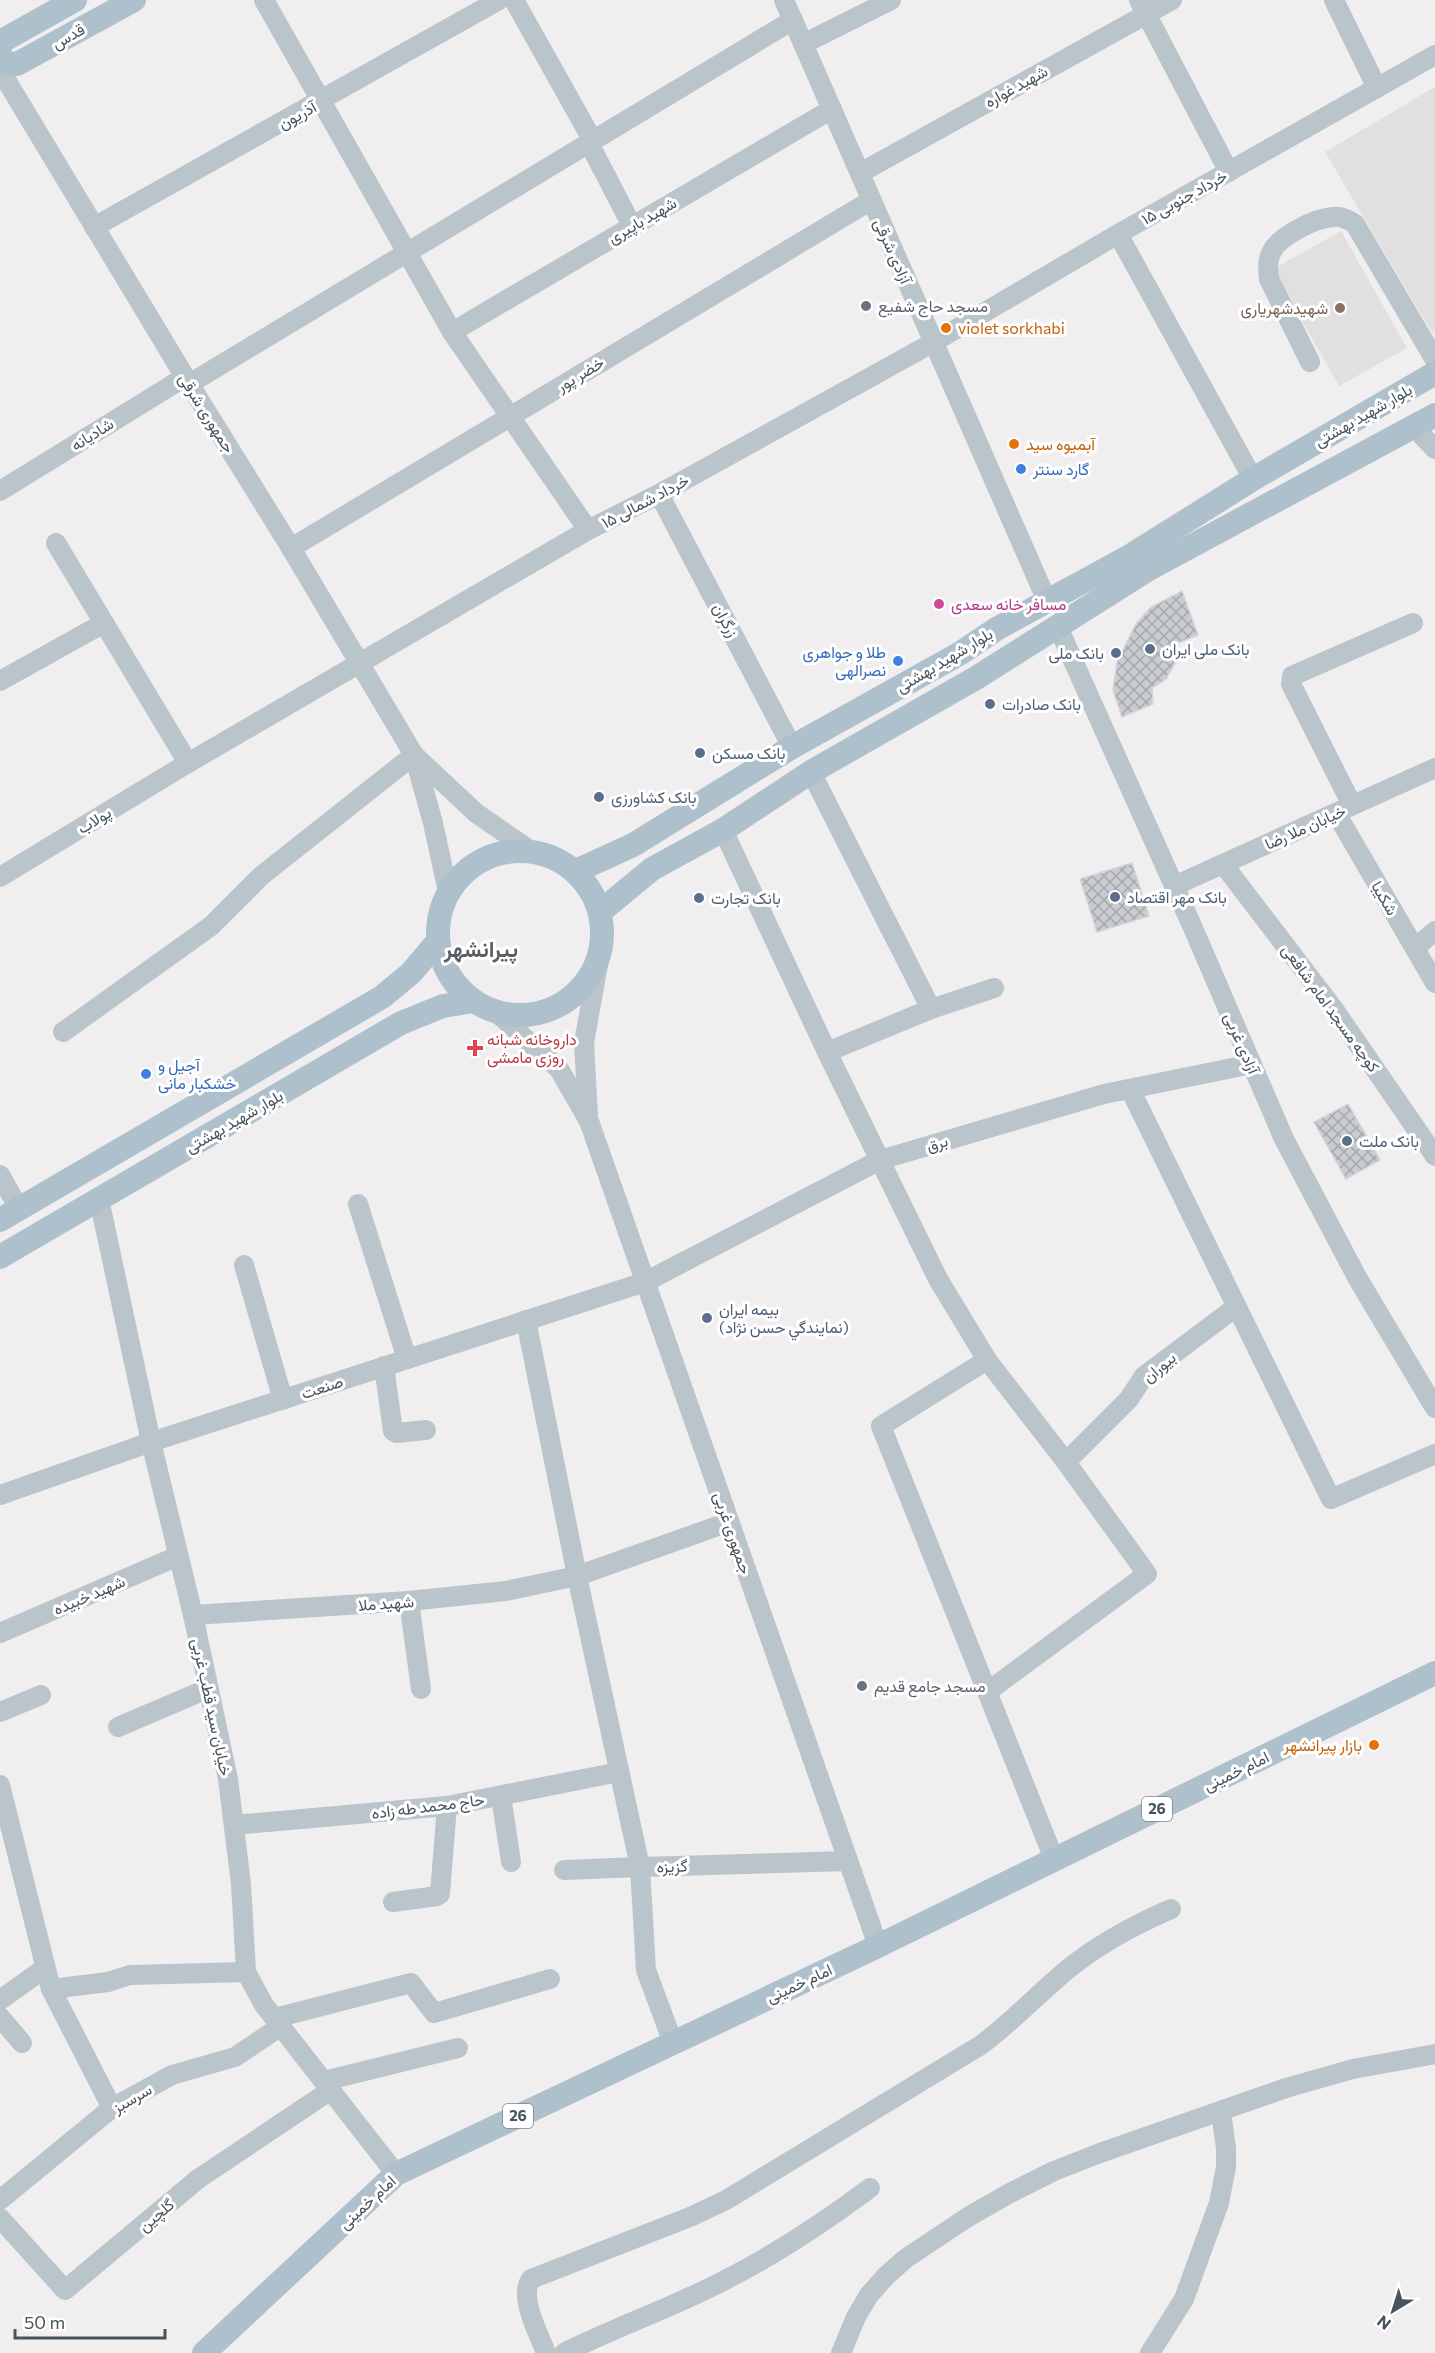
<svg xmlns="http://www.w3.org/2000/svg" width="1435" height="2353" font-family="Commissioner,Vazirmatn,sans-serif">
  <defs>
    <pattern id="building-cross-hatch" width="8" height="8" patternUnits="userSpaceOnUse" patternTransform="scale(1.5)"><rect width="8" height="8" fill="#c8ccd1"/><path d="M0 0l8 8M0 8l8-8" fill="none" stroke="#a4a8ad"/></pattern>
  </defs>
  <rect width="100%" height="100%" fill="#f1eeef"/>
  <g fill="#e2dfe0">
    <path d="M 1435,87 L 1435,331 L 1432,333 L 1325,152 Z"/>
    <path d="M 1341,231 L 1407,348 L 1339,386 L 1273,269 Z"/>
  </g>
  <g fill="url(#building-cross-hatch)" stroke="#d3d5da" stroke-width="1.5">
    <path d="M 1182,591 L 1198,635 L 1178,643 L 1175,663 L 1166,679 L 1152,688 L 1153,704 L 1122,717 L 1113,690 L 1117,662 L 1136,624 L 1151,607 Z"/>
    <path d="M 1132,863 L 1149,916 L 1097,932 L 1080,879 Z"/>
    <path d="M 1348,1104 L 1380,1160 L 1346,1179 L 1314,1122 Z"/>
  </g>
  <g fill="none" stroke-linecap="round" stroke-linejoin="round">
    <g stroke="#bac4cb" stroke-width="20">
      <path d="M 264,0 L 452,332 L 588,530"/>
      <path d="M 514,0 L 593,141"/>
      <path d="M 784,0 L 1047,601"/>
      <path d="M 1139,0 L 1229,172"/>
      <path d="M 1334,0 L 1377,88"/>
      <path d="M 803,44 L 891,0"/>
      <path d="M 0,70 L 185,377 L 291,548 L 414,755 L 433,823 L 448,892"/>
      <path d="M 589,143 L 632,226"/>
      <path d="M 860,173 L 1172,0"/>
      <path d="M 94,227 L 499,0"/>
      <path d="M 1118,234 L 1253,479"/>
      <path d="M 452,332 L 832,109"/>
      <path d="M 1310,362 L 1269,279 C 1268,269 1267,260 1272,251 C 1280,236 1315,218 1333,217 C 1340,216 1349,220 1355,224 L 1435,360"/>
      <path d="M 189,384 L 793,20"/>
      <path d="M 1414,427 L 1435,449"/>
      <path d="M 0,491 L 185,377"/>
      <path d="M 659,494 L 792,747"/>
      <path d="M 56,543 L 188,763"/>
      <path d="M 291,548 L 870,201"/>
      <path d="M 1058,627 L 1193,928 L 1284,1139 L 1358,1279 L 1435,1408"/>
      <path d="M 0,681 L 104,623"/>
      <path d="M 414,755 L 476,813 L 531,851"/>
      <path d="M 1352,805 L 1291,684 L 1292,676 L 1413,623"/>
      <path d="M 1336,813 L 1435,983"/>
      <path d="M 723,830 L 827,1052 L 931,1009 L 811,772"/>
      <path d="M 1223,864 L 1333,1008 L 1435,1156"/>
      <path d="M 0,877 L 188,763 L 588,530 L 659,494 L 934,342 L 1118,234 L 1435,55"/>
      <path d="M 1174,886 L 1435,768"/>
      <path d="M 1415,948 L 1435,931"/>
      <path d="M 931,1009 L 994,988"/>
      <path d="M 495,1011 L 559,1069 L 589,1121 L 878,1946"/>
      <path d="M 63,1032 L 211,926 L 261,876 L 414,755"/>
      <path d="M 827,1052 L 938,1279 L 987,1360"/>
      <path d="M 1130,1089 L 1331,1499 L 1435,1454"/>
      <path d="M 588,1115 L 584,1043 L 599,959"/>
      <path d="M 0,1175 L 19,1209"/>
      <path d="M 99,1199 L 151,1442 L 193,1615 L 228,1779 L 241,1884 L 246,1972 L 264,2005 L 396,2174"/>
      <path d="M 358,1204 L 407,1359"/>
      <path d="M 244,1265 L 283,1400"/>
      <path d="M 384,1366 L 393,1431 L 396,1433 L 426,1430"/>
      <path d="M 1066,1462 L 1129,1399 L 1144,1376 L 1236,1307"/>
      <path d="M 0,1495 L 151,1442 L 645,1282 L 880,1160 L 1104,1094 L 1252,1064"/>
      <path d="M 409,1601 L 421,1689"/>
      <path d="M 193,1615 L 409,1601 L 506,1591 L 577,1576 L 526,1320"/>
      <path d="M 0,1633 L 178,1556"/>
      <path d="M 987,1692 L 1147,1574 L 1066,1462 L 987,1360 L 881,1426 L 1054,1859"/>
      <path d="M 0,1712 L 41,1695"/>
      <path d="M 118,1727 L 207,1689"/>
      <path d="M 0,1785 L 51,1989 L 112,2108"/>
      <path d="M 501,1796 L 511,1862"/>
      <path d="M 234,1825 L 447,1806 L 619,1772"/>
      <path d="M 564,1870 L 640,1867 L 577,1576 L 729,1522"/>
      <path d="M 393,1902 L 437,1896 L 440,1894 L 447,1806"/>
      <path d="M 51,1989 L 108,1982 L 130,1975 L 246,1972"/>
      <path d="M 0,2000 L 45,1968"/>
      <path d="M 0,2017 L 22,2043"/>
      <path d="M 275,2018 L 411,1983 L 434,2013 L 550,1979"/>
      <path d="M 673,2043 L 646,1970 L 640,1867 L 848,1861"/>
      <path d="M 324,2081 L 458,2048"/>
      <path d="M 0,2200 L 112,2108 L 172,2075 L 235,2057 L 281,2026"/>
      <path d="M 0,2218 L 65,2290 L 198,2179 L 331,2090"/>
      <path d="M 546,2353 C 539,2334 518,2296 531,2279 L 690,2217 L 726,2200 L 981,2045 C 1012,2022 1038,1994 1068,1969 C 1099,1944 1134,1925 1171,1909"/>
      <path d="M 564,2353 C 616,2327 671,2308 723,2281 C 775,2255 823,2223 870,2188"/>
      <path d="M 841,2353 L 856,2317 L 869,2295 L 886,2276 L 905,2259 L 968,2217 L 1010,2193 L 1054,2171 L 1100,2153 L 1286,2088 L 1353,2069 L 1435,2054"/>
      <path d="M 1150,2353 L 1184,2299 L 1219,2203 L 1226,2167 L 1226,2148 L 1221,2112"/>
    </g>
    <g stroke="#afc0cd" stroke-width="24">
      <path d="M 0,48 L 2,41 L 75,0"/>
      <path d="M 0,63 L 17,64 L 134,0"/>
      <circle cx="520" cy="933" r="82"/>
      <path d="M 576,871 L 633,845 L 792,747 L 959,654 L 998,628 L 1130,556 L 1253,479 L 1435,373"/>
      <path d="M 600,912 L 652,869 L 723,830 L 811,772 L 976,678 L 1147,570 L 1435,415"/>
      <path d="M 0,1220 L 382,997 L 411,973 L 438,941"/>
      <path d="M 0,1257 L 401,1023 L 443,1006 L 474,1001"/>
      <path d="M 204,2353 L 396,2174 L 878,1946 L 1435,1673"/>
    </g>
  </g>
  <g fill="#6b7280" stroke="#fff" stroke-width="2">
    <circle cx="866" cy="306" r="6"/>
    <circle cx="862" cy="1686" r="6"/>
  </g>
  <circle fill="#8d6e63" stroke="#fff" stroke-width="2" cx="1340" cy="308" r="6"/>
  <g fill="#e8710a" stroke="#fff" stroke-width="2">
    <circle cx="946" cy="328" r="6"/>
    <circle cx="1014" cy="444" r="6"/>
    <circle cx="1374" cy="1745" r="6"/>
  </g>
  <g fill="#3f7fe0" stroke="#fff" stroke-width="2">
    <circle cx="1021" cy="469" r="6"/>
    <circle cx="898" cy="661" r="6"/>
    <circle cx="146" cy="1074" r="6"/>
  </g>
  <circle fill="#d1479c" stroke="#fff" stroke-width="2" cx="939" cy="604" r="6"/>
  <g fill="#5c6f8a" stroke="#fff" stroke-width="2">
    <circle cx="1150" cy="649" r="6"/>
    <circle cx="1116" cy="653" r="6"/>
    <circle cx="990" cy="704" r="6"/>
    <circle cx="700" cy="753" r="6"/>
    <circle cx="599" cy="797" r="6"/>
    <circle cx="1115" cy="897" r="6"/>
    <circle cx="699" cy="898" r="6"/>
    <circle cx="1347" cy="1141" r="6"/>
    <circle cx="707" cy="1318" r="6"/>
  </g>
  <path fill="#e0444e" stroke="#fff" stroke-width="2" d="M472 1039h6v6h6v6h-6v6h-6v-6h-6v-6h6z"/>
  <g text-anchor="middle" stroke-width="6" stroke-linejoin="round" paint-order="stroke">
    <g fill="#fff" stroke="#7e878c" stroke-width="1.5">
      <rect x="1142" y="1797" width="30" height="24" rx="4.5"/>
      <rect x="503" y="2104" width="30" height="24" rx="4.5"/>
    </g>
    <g font-size="15" font-weight="bold" fill="#47545b">
      <text x="1157" y="1814">26</text>
      <text x="518" y="2121">26</text>
    </g>
    <g font-size="16" fill="#47545b" stroke="#fff">
      <text transform="translate(68 36) rotate(-29)" y="6">قدس</text>
      <text transform="translate(1016 86) rotate(-29)" y="6">شهید غواره</text>
      <text transform="translate(297 115) rotate(-29)" y="6">آذریون</text>
      <text transform="translate(1184 197) rotate(-29)" y="6">۱۵ خرداد جنوبی</text>
      <text transform="translate(642 220) rotate(-30)" y="6">شهید باپیری</text>
      <text transform="translate(893 251) rotate(66)" y="6">آزادی شرقی</text>
      <text transform="translate(580 374) rotate(-31)" y="6">خضر پور</text>
      <text transform="translate(207 413) rotate(58)" y="6">جمهوری شرقی</text>
      <text transform="translate(1363 415) rotate(-30)" y="6">بلوار شهید بهشتی</text>
      <text transform="translate(92 434) rotate(-32)" y="6">شادیانه</text>
      <text transform="translate(645 501) rotate(-28)" y="6">۱۵ خرداد شمالی</text>
      <text transform="translate(726 620) rotate(62)" y="6">زرگران</text>
      <text transform="translate(944 660) rotate(-31)" y="6">بلوار شهید بهشتی</text>
      <text transform="translate(94 820) rotate(-31)" y="6">پولاب</text>
      <text transform="translate(1305 827) rotate(-24)" y="6">خیابان ملا رضا</text>
      <text transform="translate(1385 898) rotate(60)" y="6">شکیبا</text>
      <text transform="translate(1331 1008) rotate(54)" y="6">کوچه مسجد امام شافعی</text>
      <text transform="translate(1242 1043) rotate(67)" y="6">آزادی غربی</text>
      <text transform="translate(234 1121) rotate(-30)" y="6">بلوار شهید بهشتی</text>
      <text transform="translate(937 1143) rotate(-17)" y="6">برق</text>
      <text transform="translate(1159 1367) rotate(-40)" y="6">بیوران</text>
      <text transform="translate(322 1387) rotate(-18)" y="6">صنعت</text>
      <text transform="translate(733 1533) rotate(71)" y="6">جمهوری غربی</text>
      <text transform="translate(89 1595) rotate(-23)" y="6">شهید خبیده</text>
      <text transform="translate(386 1603) rotate(-4)" y="6">شهید ملا</text>
      <text transform="translate(212 1707) rotate(78)" y="6">خیابان سید قطب غربی</text>
      <text transform="translate(1236 1771) rotate(-26)" y="6">امام خمینی</text>
      <text transform="translate(428 1806) rotate(-7)" y="6">حاج محمد طه زاده</text>
      <text transform="translate(672 1866) rotate(-2)" y="6">گزیزه</text>
      <text transform="translate(799 1983) rotate(-25)" y="6">امام خمینی</text>
      <text transform="translate(132 2098) rotate(-30)" y="6">سرسبز</text>
      <text transform="translate(367 2202) rotate(-43)" y="6">امام خمینی</text>
      <text transform="translate(156 2215) rotate(-40)" y="6">گلچین</text>
    </g>
    <g font-size="16" fill="#5b616d" stroke="#fff" text-anchor="start">
      <text x="878" y="312">مسجد حاج شفیع</text>
      <text x="874" y="1692">مسجد جامع قدیم</text>
    </g>
    <g font-size="16" fill="#785e54" stroke="#fff" text-anchor="end">
      <text x="1328" y="314">شهیدشهریاری</text>
    </g>
    <g font-size="16" fill="#c56008" stroke="#fff" text-anchor="start">
      <text x="958" y="334">violet sorkhabi</text>
      <text x="1026" y="450">آبمیوه سید</text>
      <text x="1362" y="1751" text-anchor="end">بازار پیرانشهر</text>
    </g>
    <g font-size="16" fill="#366cbe" stroke="#fff" text-anchor="start">
      <text x="1033" y="475">گارد سنتر</text>
      <text x="886" y="658" text-anchor="end">طلا و جواهری<tspan x="886" dy="18">نصرالهی</tspan></text>
      <text x="158" y="1071">آجیل و<tspan x="158" dy="18">خشکبار مانی</tspan></text>
    </g>
    <g font-size="16" fill="#b23c85" stroke="#fff" text-anchor="start">
      <text x="951" y="610">مسافر خانه سعدی</text>
    </g>
    <g font-size="16" fill="#4e5e75" stroke="#fff" text-anchor="start">
      <text x="1162" y="655">بانک ملی ایران</text>
      <text x="1104" y="659" text-anchor="end">بانک ملی</text>
      <text x="1002" y="710">بانک صادرات</text>
      <text x="712" y="759">بانک مسکن</text>
      <text x="611" y="803">بانک کشاورزی</text>
      <text x="1127" y="903">بانک مهر اقتصاد</text>
      <text x="711" y="904">بانک تجارت</text>
      <text x="1359" y="1147">بانک ملت</text>
      <text x="719" y="1315">بيمه ايران<tspan x="719" dy="18">(نمايندگي حسن نژاد)</tspan></text>
    </g>
    <g font-size="16" fill="#be3a42" stroke="#fff" text-anchor="start">
      <text x="487" y="1045">داروخانه شبانه<tspan x="487" dy="18">روزی مامشی</tspan></text>
    </g>
    <g font-size="22" font-weight="bold" fill="#5b5f63" stroke="#fff">
      <text x="481" y="957">پیرانشهر</text>
    </g>
  </g>
  <g transform="translate(1393 2311) rotate(218)" stroke="#ffffff" stroke-width="4.5" paint-order="stroke">
  <path d="M0-4.5L10 22L0 15L-10 22Z" fill="#47545b"/>
  <text y="-9" font-size="16" font-weight="bold" text-anchor="middle" fill="#47545b">N</text>
  </g>
  <path d="M15 2329v9h150v-9" fill="none" stroke="#47545b" stroke-width="3"/>
  <text x="24" y="2329" font-size="18" fill="#47545b" stroke="#ffffff" stroke-width="4.5" paint-order="stroke">50 m</text>
</svg>
